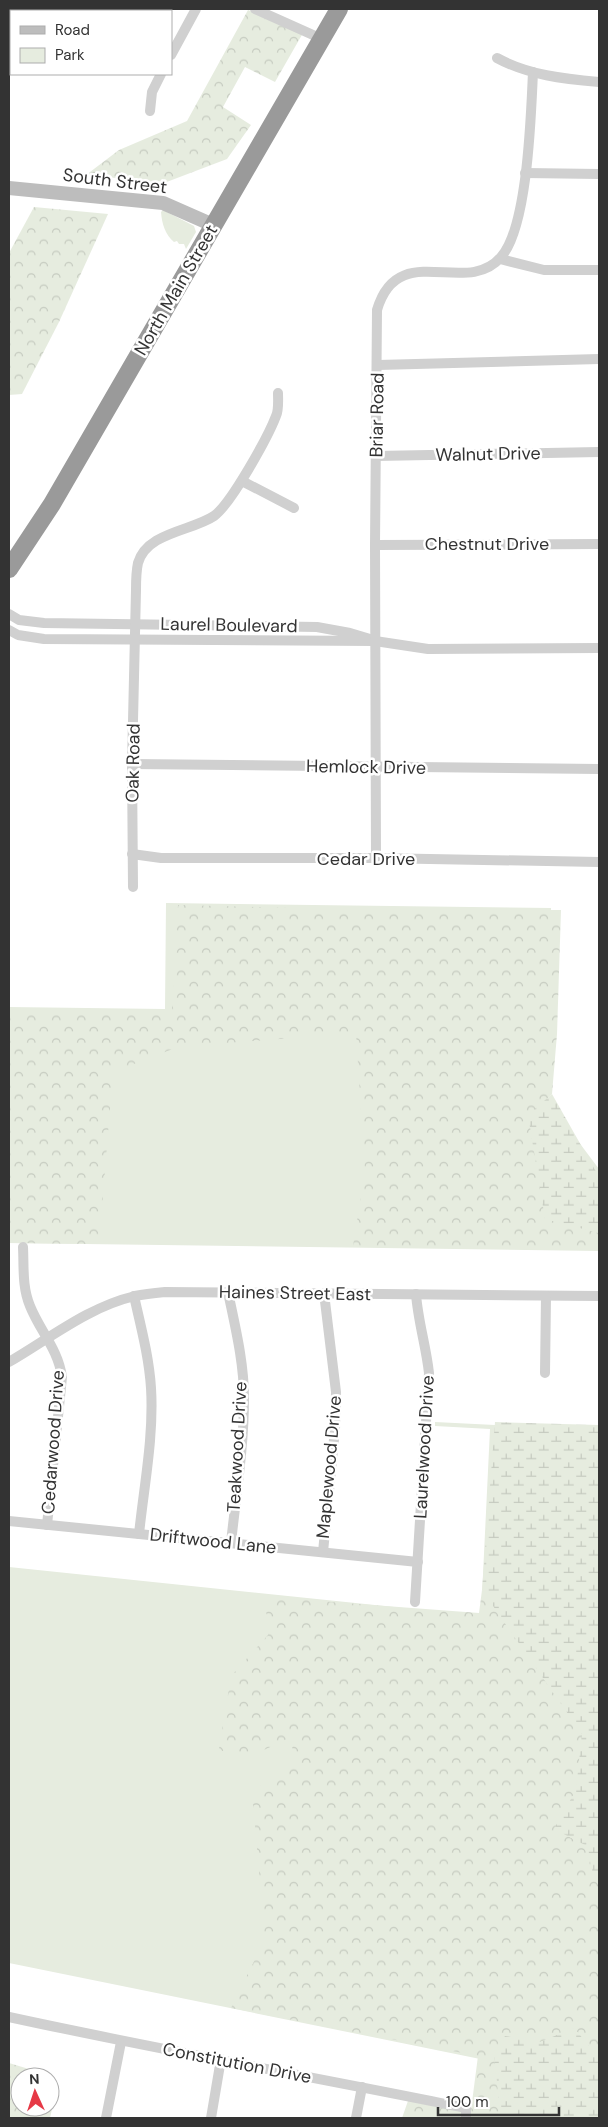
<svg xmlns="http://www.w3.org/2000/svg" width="608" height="2127" font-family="'DM Sans',sans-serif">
  <defs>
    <pattern id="forest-crowns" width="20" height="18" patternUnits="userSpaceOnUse" patternTransform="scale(1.25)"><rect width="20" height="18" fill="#e6ecdf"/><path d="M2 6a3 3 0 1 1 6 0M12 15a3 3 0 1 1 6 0" fill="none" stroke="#c6cbc0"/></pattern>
    <pattern id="wetland-marsh" width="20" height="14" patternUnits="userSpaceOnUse" patternTransform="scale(1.25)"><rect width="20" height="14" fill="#e6ecdf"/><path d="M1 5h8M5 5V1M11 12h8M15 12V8" fill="none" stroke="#c6cbc0"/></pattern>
  </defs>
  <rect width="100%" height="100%" fill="#fff"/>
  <g fill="#e6ecdf">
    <path d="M 163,210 L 194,226 L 196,232 L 186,249 L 184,244 L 179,244 L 177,241 L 174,242 C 165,234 162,224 161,212 Z"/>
    <path d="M 166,903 L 551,908 L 548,1101 L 599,1169 L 599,1251 L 9,1243 L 9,1007 L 165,1009 Z"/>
    <path d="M 435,1422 L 599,1430 L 599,2118 L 478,2118 L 490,2061 L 9,1963 L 9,1567 L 481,1616 L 490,1429 L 435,1426 Z"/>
  </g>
  <g fill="url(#forest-crowns)">
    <path d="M 9,9 L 39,9 L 39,11 L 11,11 L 11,68 L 9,68 Z"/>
    <path d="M 248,10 L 303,33 L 275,82 L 245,67 L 223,107 L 251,125 L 227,159 L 164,183 L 86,175 L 119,150 L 187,121 Z"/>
    <path d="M 34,207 L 108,214 L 59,322 L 22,394 L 9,395 L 9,253 Z"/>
    <path d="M 178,905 L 364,910 L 561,910 L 557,1034 L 552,1094 L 548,1098 L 545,1219 L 599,1233 L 599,1249 L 353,1246 L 365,1172 L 356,1033 L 178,1047 L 113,1072 L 99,1244 L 9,1243 L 9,1010 L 172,1010 Z"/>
    <path d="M 482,1590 L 582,1734 L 576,1790 L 554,1829 L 587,1846 L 594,1879 L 599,1884 L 599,2058 L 574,2028 L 540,2042 L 505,2036 L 494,2054 L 501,2118 L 402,2118 L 409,2098 L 471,2110 L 478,2056 L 231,2008 L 265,1939 L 252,1792 L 294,1761 L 291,1737 L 241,1761 L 219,1749 L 231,1676 L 268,1635 L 265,1597 L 479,1613 Z"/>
    <path d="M 9,2063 L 42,2073 L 44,2077 L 20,2077 L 20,2107 L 50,2107 L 50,2091 L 54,2100 L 50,2118 L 9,2118 Z"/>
  </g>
  <g fill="url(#wetland-marsh)">
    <path d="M 552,1094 L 599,1177 L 599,1233 L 545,1219 L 528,1115 Z"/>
    <path d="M 495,1422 L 599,1425 L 599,1884 L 594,1879 L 587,1846 L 554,1829 L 576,1790 L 582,1734 L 482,1590 Z"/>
    <path d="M 574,2028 L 599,2058 L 599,2118 L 501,2118 L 494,2054 L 505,2036 L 540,2042 Z"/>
  </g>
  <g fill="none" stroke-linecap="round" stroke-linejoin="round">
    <g stroke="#d0d0d0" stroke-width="10">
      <path d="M 255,9 L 322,39"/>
      <path d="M 171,55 L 196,9"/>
      <path d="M 497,58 C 528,75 564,79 599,82"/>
      <path d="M 150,111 L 152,92 L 161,74"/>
      <path d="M 525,173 L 599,174"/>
      <path d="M 500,259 L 544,270 L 599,270"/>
      <path d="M 378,365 L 599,359"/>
      <path d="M 376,456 L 599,452"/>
      <path d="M 242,481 L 294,508"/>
      <path d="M 375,545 L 599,544"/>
      <path d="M 9,614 L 19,620 L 44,623 L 317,627 L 350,633 L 370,639"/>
      <path d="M 9,630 L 18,635 L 44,639 L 375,641 L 428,649 L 599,648"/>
      <path d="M 132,764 L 599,769"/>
      <path d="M 132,854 L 161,858 L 376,858 L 599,862"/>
      <path d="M 376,858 L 375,545 L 377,310 C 398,238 466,298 501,257 C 528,227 531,113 533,72"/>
      <path d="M 133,887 L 132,764 L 136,590 C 136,581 136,572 138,563 C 147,532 192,531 214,516 C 231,504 268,437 276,416 C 279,410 278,400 278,393"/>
      <path d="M 23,1247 C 24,1267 22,1287 30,1306 C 40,1331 58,1349 62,1377 L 47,1525"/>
      <path d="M 228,1292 C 235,1326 244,1362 244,1398 C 244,1446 236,1495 231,1543"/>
      <path d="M 134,1296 C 141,1327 149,1357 151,1388 C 154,1436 144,1486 139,1534"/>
      <path d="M 9,1362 C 49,1339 88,1307 135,1296 C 145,1294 155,1293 165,1292 L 599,1296"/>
      <path d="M 545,1373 L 546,1296"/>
      <path d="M 9,1521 L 418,1562"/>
      <path d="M 323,1552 L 335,1429 L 336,1392 L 324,1293"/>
      <path d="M 415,1602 L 429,1373 C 426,1346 418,1321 416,1294"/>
      <path d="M 9,2017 C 160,2050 314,2077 466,2108 L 466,2118"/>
      <path d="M 106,2118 L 121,2042"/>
      <path d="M 211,2118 L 221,2059"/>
      <path d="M 356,2118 L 362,2087"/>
    </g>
    <path stroke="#bdbdbd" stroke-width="14" d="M 9,188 L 163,203 L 213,225"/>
    <path stroke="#9a9a9a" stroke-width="18" d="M 9,569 L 52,504 L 339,9"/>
  </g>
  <g text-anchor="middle" stroke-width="5" stroke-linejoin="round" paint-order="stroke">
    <g font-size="18" fill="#333" stroke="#fff">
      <text transform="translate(115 181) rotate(7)" y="6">South Street</text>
      <text transform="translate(176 290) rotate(-60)" y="6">North Main Street</text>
      <text transform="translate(377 415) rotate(-89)" y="6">Briar Road</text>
      <text transform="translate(488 454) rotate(-1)" y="6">Walnut Drive</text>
      <text x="487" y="550">Chestnut Drive</text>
      <text transform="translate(229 625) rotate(1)" y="6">Laurel Boulevard</text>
      <text transform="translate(133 763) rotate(-89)" y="6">Oak Road</text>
      <text transform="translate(366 767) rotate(1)" y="6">Hemlock Drive</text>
      <text x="366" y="865">Cedar Drive</text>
      <text transform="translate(295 1293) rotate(1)" y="6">Haines Street East</text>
      <text transform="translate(53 1442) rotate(-86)" y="6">Cedarwood Drive</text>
      <text transform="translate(237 1447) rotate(-87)" y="6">Teakwood Drive</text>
      <text transform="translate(424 1447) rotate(-87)" y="6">Laurelwood Drive</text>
      <text transform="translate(329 1467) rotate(-85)" y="6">Maplewood Drive</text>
      <text transform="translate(213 1541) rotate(6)" y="6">Driftwood Lane</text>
      <text transform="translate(237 2063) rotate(11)" y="6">Constitution Drive</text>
    </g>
  </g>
  <rect width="608" height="2127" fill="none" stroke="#333333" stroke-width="20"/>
  <rect x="10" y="10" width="162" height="65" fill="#ffffff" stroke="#adadad"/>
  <rect x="20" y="26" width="25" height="8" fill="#bdbdbd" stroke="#adadad"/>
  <text x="55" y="35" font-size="15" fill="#333333">Road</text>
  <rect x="20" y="48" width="25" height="15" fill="#e6ecdf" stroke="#adadad"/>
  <text x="55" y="60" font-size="15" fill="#333333">Park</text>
  <g transform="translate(35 2092) rotate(357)"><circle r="24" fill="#ffffff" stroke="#adadad"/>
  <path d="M0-4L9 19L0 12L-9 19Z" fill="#e63946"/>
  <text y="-8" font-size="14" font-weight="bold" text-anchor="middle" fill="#333333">N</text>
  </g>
  <path d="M438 2107v8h121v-8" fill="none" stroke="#333333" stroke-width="2.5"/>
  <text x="446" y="2107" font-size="15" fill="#333333" stroke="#ffffff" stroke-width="4" paint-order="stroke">100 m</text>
</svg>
